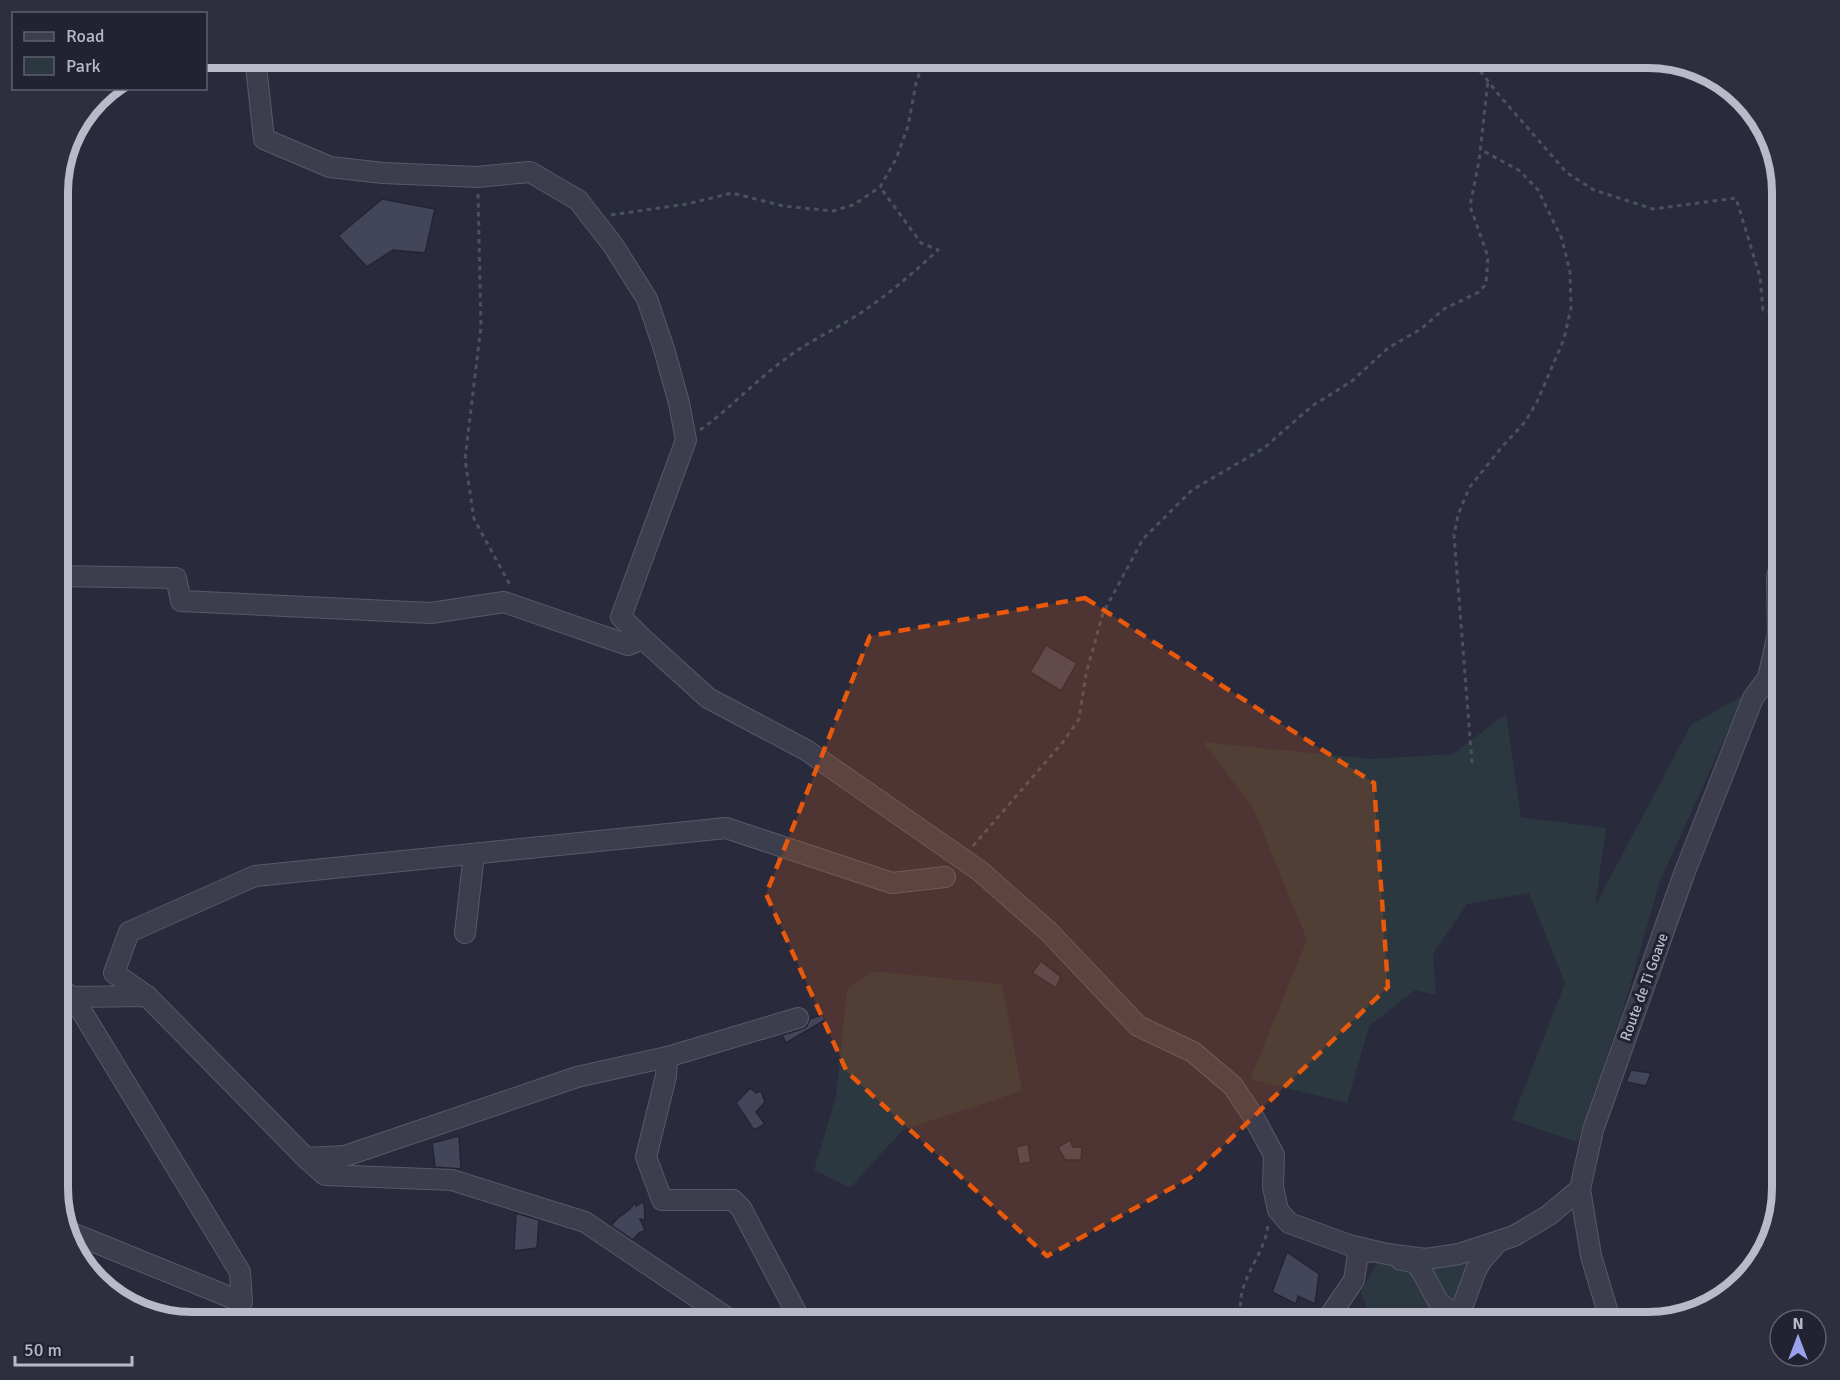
<svg xmlns="http://www.w3.org/2000/svg" width="1840" height="1380" font-family="Signika,sans-serif">
  <rect width="100%" height="100%" fill="#292b3d"/>
  <g fill="#2c383f">
    <path d="M 1744,695 L 1660,881 L 1622,1013 L 1577,1142 L 1512,1120 L 1565,983 L 1529,893 L 1467,904 L 1433,954 L 1436,995 L 1415,990 L 1369,1026 L 1347,1103 L 1250,1079 L 1307,940 L 1253,808 L 1203,742 L 1372,759 L 1453,754 L 1506,714 L 1521,817 L 1606,828 L 1595,906 L 1691,725 Z"/>
    <path d="M 874,971 L 1002,984 L 1022,1091 L 903,1130 L 850,1188 L 814,1170 L 836,1096 L 847,989 Z"/>
    <path d="M 1472,1257 L 1466,1306 L 1500,1323 L 1371,1323 L 1361,1292 L 1379,1258 Z"/>
  </g>
  <g fill="#43465a" stroke="#232534" stroke-width="1.5">
    <path d="M 382,199 L 435,209 L 425,253 L 393,250 L 367,267 L 338,236 Z"/>
    <path d="M 1046,645 L 1077,663 L 1061,691 L 1030,672 Z"/>
    <path d="M 1041,961 L 1061,977 L 1056,988 L 1032,973 Z"/>
    <path d="M 822,1015 L 825,1020 L 786,1043 L 782,1035 L 802,1029 L 807,1026 L 810,1019 Z"/>
    <path d="M 1631,1070 L 1651,1073 L 1646,1086 L 1626,1082 Z"/>
    <path d="M 750,1088 L 756,1093 L 761,1091 L 765,1102 L 756,1112 L 765,1124 L 754,1130 L 736,1103 Z"/>
    <path d="M 459,1136 L 461,1169 L 435,1167 L 432,1143 Z"/>
    <path d="M 1070,1140 L 1073,1147 L 1082,1147 L 1081,1160 L 1065,1160 L 1058,1147 Z"/>
    <path d="M 1028,1144 L 1031,1162 L 1019,1164 L 1016,1147 Z"/>
    <path d="M 644,1201 L 645,1220 L 640,1219 L 645,1231 L 639,1233 L 633,1240 L 611,1225 L 618,1218 L 630,1209 L 635,1203 L 636,1206 Z"/>
    <path d="M 516,1213 L 539,1220 L 537,1248 L 514,1251 Z"/>
    <path d="M 1287,1252 L 1319,1274 L 1315,1304 L 1298,1296 L 1296,1304 L 1272,1292 Z"/>
  </g>
  <g fill="none" stroke-linecap="round" stroke-linejoin="round">
    <g stroke="#575968" stroke-width="22">
      <g id="minor">
        <path d="M 255,57 L 264,139 L 330,167 L 383,173 L 477,177 L 530,172 L 578,200 L 613,245 L 647,299 L 664,349 L 679,403 L 686,440 L 621,617 L 643,639 L 708,698 L 806,750 L 980,871 L 1049,932 L 1138,1026 L 1193,1052 L 1233,1086 L 1253,1116 L 1274,1155 L 1273,1187 L 1278,1210 L 1289,1223 L 1349,1245 L 1387,1254 L 1426,1259 L 1459,1254 L 1514,1236 L 1549,1215 L 1580,1189"/>
        <path d="M 57,576 L 176,578 L 181,601 L 431,613 L 504,602 L 628,645 L 643,639"/>
        <path d="M 1768,678 L 1778,634 L 1777,577 L 1783,555"/>
        <path d="M 465,933 L 474,854"/>
        <path d="M 57,988 L 73,997 L 240,1272 L 242,1302 L 67,1231"/>
        <path d="M 147,996 L 114,973 L 129,932 L 255,876 L 726,828 L 892,883 L 945,877"/>
        <path d="M 73,997 L 147,996 L 306,1158 L 345,1156 L 577,1077 L 667,1057 L 798,1018"/>
        <path d="M 667,1057 L 666,1076 L 646,1157 L 662,1200 L 733,1200 L 741,1208 L 796,1312"/>
        <path d="M 306,1158 L 325,1175 L 452,1180 L 585,1222 L 735,1323"/>
        <path d="M 1401,1260 L 1414,1262 L 1421,1270 L 1439,1303 L 1459,1316 L 1476,1270 L 1482,1260 L 1499,1241"/>
        <path d="M 1325,1323 L 1354,1280 L 1359,1248 L 1370,1252"/>
        <path d="M 1611,1323 L 1591,1256 L 1580,1189 L 1593,1130 L 1684,874 L 1753,698 L 1768,678 L 1783,672"/>
      </g>
    </g>
    <g stroke="#49535b" stroke-width="3" stroke-dasharray="4.5 4.5" stroke-linecap="butt">
      <path d="M 1469,57 L 1499,95 L 1567,173 L 1594,190 L 1653,209 L 1736,198 L 1760,277 L 1763,310 L 1783,316"/>
      <path d="M 478,194 L 481,326 L 465,459 L 474,519 L 510,585"/>
      <path d="M 611,215 L 687,204 L 732,193 L 783,206 L 833,211 L 853,205 L 880,187 L 896,159 L 908,126 L 916,83 L 925,57"/>
      <path d="M 700,430 C 731,408 757,379 788,357 C 808,342 830,332 851,319 C 882,300 911,275 938,250 L 921,243 L 880,187"/>
      <path d="M 1472,763 L 1454,535 L 1458,515 L 1469,488 L 1501,448 L 1525,422 L 1537,402 L 1564,339 L 1571,308 L 1570,272 L 1562,239 L 1538,190 L 1520,171 L 1480,149"/>
      <path d="M 973,846 L 1063,742 L 1079,719 L 1086,674 L 1103,613 L 1143,539 L 1192,490 L 1264,448 L 1312,406 L 1352,381 L 1388,348 L 1421,329 L 1444,309 L 1479,292 L 1486,284 L 1488,257 L 1470,206 L 1479,161 L 1488,81"/>
      <path d="M 1247,1323 C 1245,1319 1241,1314 1241,1310 C 1237,1279 1266,1254 1268,1224"/>
    </g>
    <use href="#minor" stroke="#3c3e4d" stroke-width="20"/>
  </g>
  <path fill="#e8590c" fill-opacity="0.2" stroke="#e8590c" stroke-width="4.5" stroke-dasharray="12 8" stroke-linejoin="round" d="M 1085,598 L 1374,783 L 1388,987 L 1190,1178 L 1047,1256 L 847,1072 L 766,894 L 870,636 Z"/>
  <g text-anchor="middle" stroke-width="6" stroke-linejoin="round" paint-order="stroke">
    <g font-size="15" fill="#b9bac8" stroke="#212333">
      <text transform="translate(1644 987) rotate(-70)" y="5">Route de Ti Goave</text>
    </g>
  </g>
  <path d="M0 0H1840V1380H0ZM192 68H1648A124 124 0 0 1 1772 192V1188A124 124 0 0 1 1648 1312H192A124 124 0 0 1 68 1188V192A124 124 0 0 1 192 68Z" fill="#2d2f3f" fill-rule="evenodd"/>
  <path fill="none" stroke="#b9bac8" stroke-width="8" d="M192 68H1648A124 124 0 0 1 1772 192V1188A124 124 0 0 1 1648 1312H192A124 124 0 0 1 68 1188V192A124 124 0 0 1 192 68Z"/>
  <rect x="12" y="12" width="195" height="78" fill="#212333" stroke="#5e5f6f" stroke-width="1.5"/>
  <rect x="24" y="32" width="30" height="9" fill="#3c3e4d" stroke="#5e5f6f" stroke-width="1.5"/>
  <text x="66" y="42" font-size="18" fill="#b9bac8">Road</text>
  <rect x="24" y="57" width="30" height="18" fill="#2c383f" stroke="#5e5f6f" stroke-width="1.5"/>
  <text x="66" y="72" font-size="18" fill="#b9bac8">Park</text>
  <g transform="translate(1798 1338)"><circle r="28" fill="#212333" stroke="#5e5f6f" stroke-width="1.5"/>
  <path d="M0-4.5L10 22L0 15L-10 22Z" fill="#9ba1eb"/>
  <text y="-9" font-size="16" font-weight="bold" text-anchor="middle" fill="#b9bac8">N</text>
  </g>
  <path d="M15 1356v9h117v-9" fill="none" stroke="#b9bac8" stroke-width="3"/>
  <text x="24" y="1356" font-size="18" fill="#b9bac8" stroke="#212333" stroke-width="4.5" paint-order="stroke">50 m</text>
</svg>
